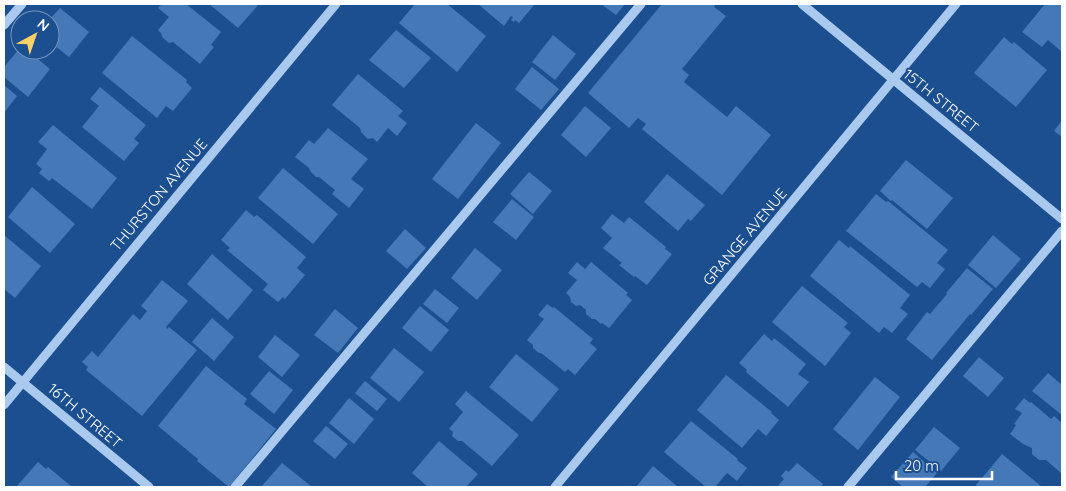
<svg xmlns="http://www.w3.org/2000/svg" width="1066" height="491" font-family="Quicksand,sans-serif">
  <rect width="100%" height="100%" fill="#1b4f8f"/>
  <g fill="#4478b7">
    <path d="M 162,4 L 186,4 L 221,32 L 211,45 L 214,47 L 200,64 L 173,42 L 169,43 L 162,37 L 161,33 L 158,30 L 169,17 L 158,8 Z"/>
    <path d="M 209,4 L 259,4 L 238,28 Z"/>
    <path d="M 415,4 L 447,4 L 486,36 L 457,72 L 399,23 Z"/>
    <path d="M 478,4 L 535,4 L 519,23 L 515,20 L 514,22 L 511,20 L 513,17 L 511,16 L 504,26 Z"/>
    <path d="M 601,4 L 625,4 L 616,15 Z"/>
    <path d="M 662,4 L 716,4 L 714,7 L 726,16 L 682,69 L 689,75 L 684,82 L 727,117 L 736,106 L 771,135 L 722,195 L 642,129 L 646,124 L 638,118 L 629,128 L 588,93 Z"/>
    <path d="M 1045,4 L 1060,4 L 1062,6 L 1062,52 L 1048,40 L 1042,47 L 1022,32 Z"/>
    <path d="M 60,8 L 89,32 L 69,57 L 50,42 L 50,19 Z"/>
    <path d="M 396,30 L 431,58 L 404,88 L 369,60 Z"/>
    <path d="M 553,35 L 576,54 L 555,80 L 532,62 Z"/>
    <path d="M 132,36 L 187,80 L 186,82 L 192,88 L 173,111 L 166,106 L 157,118 L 102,73 Z"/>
    <path d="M 1004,37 L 1012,44 L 1014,42 L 1047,70 L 1016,107 L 974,73 Z"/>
    <path d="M 20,48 L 20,50 L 27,50 L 50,69 L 28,97 L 4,77 L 4,67 Z"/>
    <path d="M 532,67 L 559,89 L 541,110 L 515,89 Z"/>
    <path d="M 358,74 L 403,111 L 398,116 L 407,123 L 397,136 L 388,128 L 377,142 L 373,138 L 368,139 L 361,132 L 360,128 L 332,105 Z"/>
    <path d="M 4,85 L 17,96 L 4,113 Z"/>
    <path d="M 100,87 L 146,125 L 134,139 L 139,143 L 124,161 L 82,127 L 99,106 L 90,99 Z"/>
    <path d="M 585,106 L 611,128 L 586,157 L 561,135 Z"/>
    <path d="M 1062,120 L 1062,137 L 1054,131 Z"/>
    <path d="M 476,123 L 501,143 L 458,199 L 432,179 Z"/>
    <path d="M 53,125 L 117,178 L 92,209 L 52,178 L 49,181 L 39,173 L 42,169 L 36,164 L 47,149 L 38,142 Z"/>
    <path d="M 328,128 L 368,159 L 351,179 L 364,189 L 349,208 L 332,194 L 335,190 L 319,177 L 316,177 L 311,172 L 309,168 L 295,157 L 309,140 L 314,144 Z"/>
    <path d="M 906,160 L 953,198 L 927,229 L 892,200 L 891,201 L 880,191 Z"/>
    <path d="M 283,168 L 338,214 L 313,244 L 258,198 Z"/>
    <path d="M 529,172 L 552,191 L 533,214 L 510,194 Z"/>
    <path d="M 667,174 L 705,205 L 691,221 L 688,219 L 678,231 L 644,202 Z"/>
    <path d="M 32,187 L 75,224 L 50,253 L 8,217 Z"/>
    <path d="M 876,194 L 886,202 L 888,201 L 948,250 L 937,263 L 945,269 L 930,288 L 922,282 L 917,287 L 846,231 Z"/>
    <path d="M 512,199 L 534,217 L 516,240 L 493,222 Z"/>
    <path d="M 246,210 L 254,217 L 257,215 L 306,257 L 297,268 L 305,275 L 285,299 L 283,297 L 278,302 L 263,290 L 268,284 L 227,250 L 230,248 L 221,240 Z"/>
    <path d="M 612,214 L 624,223 L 629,217 L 666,247 L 665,249 L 672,254 L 647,285 L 635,276 L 634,277 L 619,265 L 622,263 L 603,248 L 612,238 L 601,228 Z"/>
    <path d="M 405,229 L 426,248 L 407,269 L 386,251 Z"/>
    <path d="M 4,235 L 41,266 L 15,298 L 4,289 Z"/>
    <path d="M 993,235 L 1021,259 L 996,288 L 968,265 Z"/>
    <path d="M 839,240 L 849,248 L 850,246 L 910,295 L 900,308 L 908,314 L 892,333 L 884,327 L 879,333 L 810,276 Z"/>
    <path d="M 475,248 L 502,270 L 477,300 L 451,278 Z"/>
    <path d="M 212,254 L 253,290 L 228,320 L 187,284 Z"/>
    <path d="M 577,262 L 585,269 L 591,262 L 628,293 L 626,295 L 632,300 L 609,328 L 602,323 L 601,324 L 595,319 L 592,319 L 586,314 L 586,310 L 580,305 L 576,306 L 571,302 L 570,297 L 566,293 L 577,280 L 568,273 Z"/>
    <path d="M 967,268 L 993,289 L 971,315 L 970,314 L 932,360 L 906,339 L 927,312 L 930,314 L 947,294 L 946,293 Z"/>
    <path d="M 162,280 L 188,301 L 166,327 L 167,329 L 169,327 L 197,350 L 142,416 L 86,370 L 88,367 L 82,362 L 92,351 L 98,357 L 133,314 L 140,320 L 147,311 L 141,306 Z"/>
    <path d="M 802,286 L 848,323 L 844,327 L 851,333 L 825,366 L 772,322 Z"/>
    <path d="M 435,289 L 459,308 L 447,323 L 423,304 Z"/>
    <path d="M 547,304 L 553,308 L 554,307 L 593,339 L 590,343 L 597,349 L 575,375 L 568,369 L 565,372 L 541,353 L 539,353 L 533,348 L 533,345 L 527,340 L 544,319 L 538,315 Z"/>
    <path d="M 420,306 L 449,330 L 431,352 L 402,328 Z"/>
    <path d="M 335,309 L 358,328 L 338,353 L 314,335 Z"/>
    <path d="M 212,318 L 234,337 L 214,361 L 192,342 Z"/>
    <path d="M 764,334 L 772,341 L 774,338 L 806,364 L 798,374 L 809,382 L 788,407 L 746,372 L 747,370 L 739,363 Z"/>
    <path d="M 275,335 L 300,355 L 282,377 L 258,357 Z"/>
    <path d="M 394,348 L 424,372 L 399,402 L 370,378 Z"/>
    <path d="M 516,354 L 559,389 L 532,422 L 489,387 Z"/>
    <path d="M 979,357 L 1004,378 L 988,397 L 963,376 Z"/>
    <path d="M 206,366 L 247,399 L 244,404 L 276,429 L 229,487 L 197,461 L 198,459 L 158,426 Z"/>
    <path d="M 269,371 L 293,390 L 274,414 L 250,394 Z"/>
    <path d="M 1048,373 L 1062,385 L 1062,415 L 1032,391 Z"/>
    <path d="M 726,375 L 772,412 L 771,413 L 779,420 L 766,436 L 758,429 L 742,448 L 697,410 Z"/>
    <path d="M 875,377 L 900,397 L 858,450 L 833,429 Z"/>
    <path d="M 365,381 L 387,399 L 377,411 L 355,393 Z"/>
    <path d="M 466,391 L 519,435 L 492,466 L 462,441 L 458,441 L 452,436 L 453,432 L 449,429 L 463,412 L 455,404 Z"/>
    <path d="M 349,398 L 374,419 L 354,444 L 329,423 Z"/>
    <path d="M 1024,398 L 1030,403 L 1031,402 L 1051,419 L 1054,416 L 1062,423 L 1062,474 L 1046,460 L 1039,460 L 1032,454 L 1032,448 L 1023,444 L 1010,434 L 1016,425 L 1014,424 L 1022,413 L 1015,409 Z"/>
    <path d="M 691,421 L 738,459 L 737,460 L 747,468 L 737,481 L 727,473 L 715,487 L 706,487 L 664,452 Z"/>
    <path d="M 326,426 L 348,444 L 335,459 L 313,441 Z"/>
    <path d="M 934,427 L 960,448 L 941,471 L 915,450 Z"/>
    <path d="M 439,441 L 478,474 L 466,487 L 428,487 L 412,473 Z"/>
    <path d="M 913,452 L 937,473 L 925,487 L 903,487 L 891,477 Z"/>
    <path d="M 1002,454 L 1042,487 L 978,487 L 976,485 Z"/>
    <path d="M 38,462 L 46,469 L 48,467 L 72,487 L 16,487 Z"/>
    <path d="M 282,463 L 312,487 L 261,487 Z"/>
    <path d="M 797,463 L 823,484 L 821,487 L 777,487 L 784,479 L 781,476 L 786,470 L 789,472 Z"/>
    <path d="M 653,466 L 678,487 L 636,487 Z"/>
  </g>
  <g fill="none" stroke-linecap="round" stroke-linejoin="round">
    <g stroke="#a9c9ee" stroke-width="9">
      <path d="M 802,4 L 1062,219"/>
      <path d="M 4,25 L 22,4"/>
      <path d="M 4,367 L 149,487"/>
      <path d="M 4,405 L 336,4"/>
      <path d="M 235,487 L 641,4"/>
      <path d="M 555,487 L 956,4"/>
      <path d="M 848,487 L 1062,231"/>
    </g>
  </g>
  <g text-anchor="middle" stroke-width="4" stroke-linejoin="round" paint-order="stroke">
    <g font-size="15" fill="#fff" stroke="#1b4f8f">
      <text transform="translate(941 101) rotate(39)" y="5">15TH STREET</text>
      <text transform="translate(159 195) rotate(-50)" y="5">THURSTON AVENUE</text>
      <text transform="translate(745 237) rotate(-50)" y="5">GRANGE AVENUE</text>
      <text transform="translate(85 416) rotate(40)" y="5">16TH STREET</text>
    </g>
  </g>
  <rect width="1066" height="491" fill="none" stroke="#ffffff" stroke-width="10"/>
  <g transform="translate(35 35) rotate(40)"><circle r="24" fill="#1b4f8f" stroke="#7695bc"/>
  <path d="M0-4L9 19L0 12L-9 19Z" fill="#ffd166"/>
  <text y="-8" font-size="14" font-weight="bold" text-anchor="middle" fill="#ffffff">N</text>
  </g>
  <path d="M896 471v8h96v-8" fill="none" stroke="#ffffff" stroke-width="2.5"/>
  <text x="904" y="471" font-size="15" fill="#ffffff" stroke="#1b4f8f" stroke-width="4" paint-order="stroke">20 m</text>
</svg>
